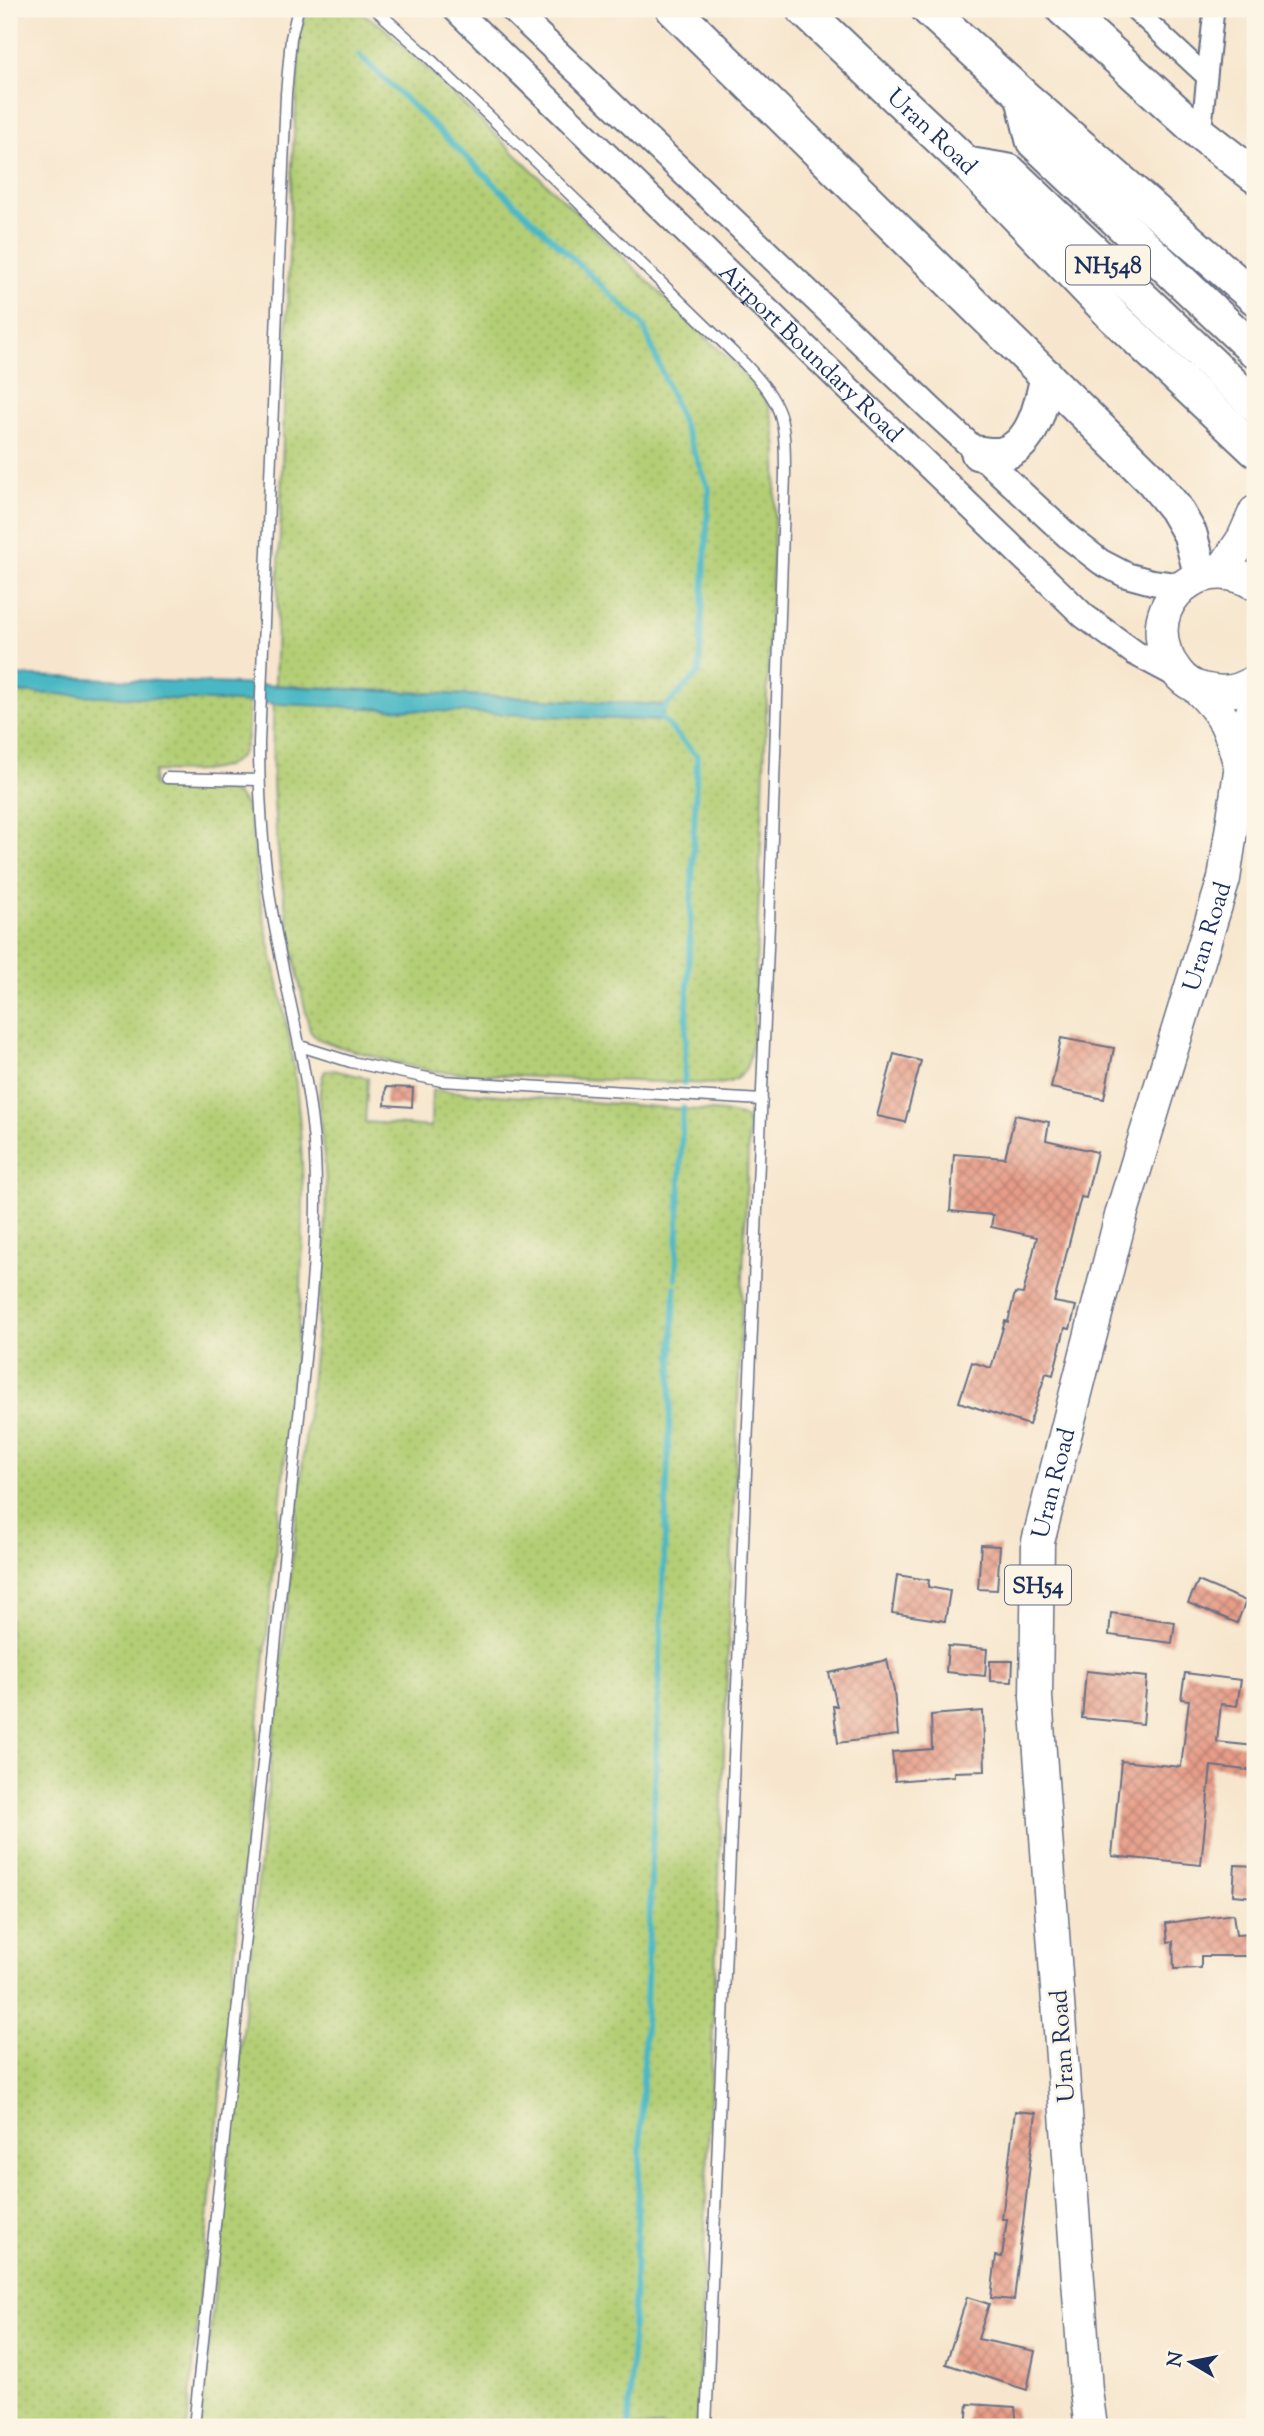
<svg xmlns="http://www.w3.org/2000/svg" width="1264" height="2436" font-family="'Sorts Mill Goudy',serif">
  <defs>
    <pattern id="grass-dots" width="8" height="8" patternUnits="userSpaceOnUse" patternTransform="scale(1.75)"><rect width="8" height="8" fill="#b3ce75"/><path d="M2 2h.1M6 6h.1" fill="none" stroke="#99b168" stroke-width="1.8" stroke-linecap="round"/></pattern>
    <pattern id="building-cross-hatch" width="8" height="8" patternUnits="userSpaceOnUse" patternTransform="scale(1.75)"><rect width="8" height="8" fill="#e79d88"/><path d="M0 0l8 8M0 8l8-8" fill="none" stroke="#ba8072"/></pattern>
  </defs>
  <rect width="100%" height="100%" fill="#fcf5e5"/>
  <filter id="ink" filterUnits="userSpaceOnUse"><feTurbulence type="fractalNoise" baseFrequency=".0143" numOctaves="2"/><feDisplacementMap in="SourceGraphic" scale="14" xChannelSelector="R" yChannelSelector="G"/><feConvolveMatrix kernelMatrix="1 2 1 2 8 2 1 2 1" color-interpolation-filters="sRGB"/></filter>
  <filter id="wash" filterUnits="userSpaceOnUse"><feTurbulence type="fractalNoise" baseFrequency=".00686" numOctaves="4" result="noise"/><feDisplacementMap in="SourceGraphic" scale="28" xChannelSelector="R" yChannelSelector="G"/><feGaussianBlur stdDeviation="1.57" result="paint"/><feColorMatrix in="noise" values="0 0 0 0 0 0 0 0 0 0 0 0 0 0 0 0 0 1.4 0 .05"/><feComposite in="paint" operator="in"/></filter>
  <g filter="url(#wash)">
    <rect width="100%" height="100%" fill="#f7e6cd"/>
    <g fill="url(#grass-dots)" stroke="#677e6a" stroke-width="2">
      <path d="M 311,9 L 356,9 L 382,26 L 729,359 C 765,395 773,400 777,452 L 753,1037 C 749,1064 747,1083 715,1084 L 552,1078 L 432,1071 L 394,1062 L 337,1046 L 316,1038 L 310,1031 C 285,922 267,814 274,702 L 659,721 L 664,715 L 663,705 L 275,685 L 292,164 L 301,28 L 305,16 Z"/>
      <path d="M 9,692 L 248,701 C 248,716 249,732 245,746 C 236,778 179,771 154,771 L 153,786 C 175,789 225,782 240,798 C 255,814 255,864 258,886 C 266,937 280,987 289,1037 C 305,1130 306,1224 299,1318 L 187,2427 L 9,2427 Z"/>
      <path d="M 333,1070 L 368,1078 L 365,1122 L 431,1127 L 432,1090 L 723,1112 L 745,1117 L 749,1125 L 697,2427 L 200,2427 L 324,1262 C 325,1236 327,1211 326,1185 C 326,1155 312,1096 325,1071 Z"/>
    </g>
    <path fill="#4ab8c4" stroke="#327491" stroke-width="2" d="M 9,675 L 261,685 L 663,705 L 664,715 L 659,721 L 9,692 Z"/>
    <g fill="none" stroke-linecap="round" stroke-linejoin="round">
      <g stroke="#4ab8c4" stroke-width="6">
        <path d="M 359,55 L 643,325 L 709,489 L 699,673 L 663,709 L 656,710"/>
        <path d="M 654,715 L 661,718 L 697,756 L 684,1083"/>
        <path d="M 676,1279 L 683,1108"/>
        <path d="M 629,2427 L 675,1287"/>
      </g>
    </g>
    <g id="blocks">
      <g fill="url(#building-cross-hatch)">
        <path d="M 1061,1038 L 1114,1048 L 1104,1099 L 1051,1088 Z"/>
        <path d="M 894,1054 L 921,1061 L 905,1122 L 877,1116 Z"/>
        <path d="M 386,1087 L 413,1088 L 412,1107 L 385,1105 Z"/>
        <path d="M 1015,1115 L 1049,1122 L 1046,1140 L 1097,1152 L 1086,1198 L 1081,1197 L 1054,1302 L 1076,1306 L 1070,1329 L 1065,1328 L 1053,1375 L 1046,1373 L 1029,1425 L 959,1402 L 972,1362 L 991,1368 L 1005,1321 L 1008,1322 L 1015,1293 L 1023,1294 L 1037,1237 L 991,1227 L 993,1215 L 950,1211 L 954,1154 L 1005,1158 Z"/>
        <path d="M 981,1545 L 1000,1546 L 997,1590 L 978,1589 Z"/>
        <path d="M 897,1575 L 929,1580 L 928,1587 L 950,1591 L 945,1621 L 892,1613 Z"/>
        <path d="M 1198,1581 L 1246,1601 L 1237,1623 L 1188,1603 Z"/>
        <path d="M 1111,1613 L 1175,1622 L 1172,1643 L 1109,1635 Z"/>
        <path d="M 948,1646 L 987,1649 L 985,1676 L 946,1672 Z"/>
        <path d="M 887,1660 L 894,1691 L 898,1735 L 838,1743 L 833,1706 L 837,1706 L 829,1673 Z"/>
        <path d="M 990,1661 L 1013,1661 L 1012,1682 L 990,1681 Z"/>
        <path d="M 1086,1671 L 1147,1677 L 1143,1724 L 1082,1718 Z"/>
        <path d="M 1185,1673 L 1241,1680 L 1237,1706 L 1221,1704 L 1217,1742 L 1255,1746 L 1255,1771 L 1211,1766 L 1201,1865 L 1112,1856 L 1121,1761 L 1181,1767 L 1189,1700 L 1181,1699 Z"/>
        <path d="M 983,1711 L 985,1771 L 954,1772 L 954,1776 L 895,1781 L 892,1752 L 932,1749 L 931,1715 Z"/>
        <path d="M 1235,1865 L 1255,1866 L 1255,1897 L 1233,1895 Z"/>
        <path d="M 1233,1914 L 1236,1935 L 1255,1934 L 1255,1956 L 1201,1956 L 1201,1968 L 1174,1969 L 1173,1941 L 1168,1942 L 1166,1923 Z"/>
        <path d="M 1015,2111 L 1036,2113 L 1014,2300 L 991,2298 L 996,2256 L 1002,2257 L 1007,2219 L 1002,2219 Z"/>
        <path d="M 967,2297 L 989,2304 L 978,2339 L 1035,2351 L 1027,2390 L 946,2364 Z"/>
        <path d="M 968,2404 L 1015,2407 L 1017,2427 L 966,2427 Z"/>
      </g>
    </g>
  </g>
  <g filter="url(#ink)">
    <use href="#blocks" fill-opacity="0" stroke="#686f85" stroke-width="2"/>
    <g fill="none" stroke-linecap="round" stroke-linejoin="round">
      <g stroke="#686f85" stroke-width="13">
        <g id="service">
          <path d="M 375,9 L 421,50 L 744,363 C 784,405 785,418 785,475 L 769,923 L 706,2427"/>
          <path d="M 167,778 L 259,780"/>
          <path d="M 300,1046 L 351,1062 L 442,1081 L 762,1100"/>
          <path d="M 194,2427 L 304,1368 C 311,1298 319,1227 315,1156 C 310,1075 287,997 273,917 C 263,859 259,801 259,743 L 286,94 L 291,38 L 298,9"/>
        </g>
      </g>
      <g stroke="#686f85" stroke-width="23">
        <g id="minor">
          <path d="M 1134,9 L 1206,76"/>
          <path d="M 1201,134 L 1214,9"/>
        </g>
      </g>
      <g stroke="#686f85" stroke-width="28">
        <g id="tertiary">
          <path id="s1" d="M 455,9 L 1084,616 L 1135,653 L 1182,678"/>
          <path d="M 512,9 L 933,411 L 1070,538 L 1101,562 L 1126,575 L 1152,582 L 1183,586"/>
        </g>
      </g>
      <g stroke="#686f85" stroke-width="35">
        <g id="primary">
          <path d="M 1221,572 L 1243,539 L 1255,512"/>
          <path d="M 1255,584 C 1194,547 1132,616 1177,672 C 1183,680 1193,687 1203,689 C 1221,694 1240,692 1255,681"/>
          <path d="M 1197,688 C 1224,714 1230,727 1239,763"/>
          <path id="s2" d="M 1091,2427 L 1086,2391 L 1036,1697 L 1038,1542 L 1122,1212 L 1224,879 L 1246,731 L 1255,703"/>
        </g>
      </g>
      <g stroke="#686f85" stroke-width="37">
        <g id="trunk">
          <path d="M 673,9 L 1152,480 L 1175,508 L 1190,534 L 1201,575"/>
          <path id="s3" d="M 803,9 L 967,164 L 1115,318 L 1255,450"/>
          <path d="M 928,9 L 1022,95 L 1255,298"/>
          <path d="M 1063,9 L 1201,134 L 1255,176"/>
          <path d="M 1022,95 L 1033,141 L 1255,351"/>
          <path d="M 967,164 L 1009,171 L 1255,405"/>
          <path d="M 978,453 C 985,454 994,455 1001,454 C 1033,447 1042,403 1047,376"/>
        </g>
      </g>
      <use href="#service" stroke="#fff" stroke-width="10"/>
      <use href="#minor" stroke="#fff" stroke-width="19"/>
      <use href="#tertiary" stroke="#fff" stroke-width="24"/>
      <use href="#primary" stroke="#fff" stroke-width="32"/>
      <use href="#trunk" stroke="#fff" stroke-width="33"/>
    </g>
  </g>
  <g text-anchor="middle" stroke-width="5" stroke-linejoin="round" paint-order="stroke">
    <g fill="#fcf5e5" stroke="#5e6a86" stroke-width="2">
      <rect x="1066" y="245.5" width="84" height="39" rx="5"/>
      <rect x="1005" y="1565.5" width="66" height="39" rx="5"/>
    </g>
    <g font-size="23" font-weight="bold" fill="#1b2f5e">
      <text x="1108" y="273">NH548</text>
      <text x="1038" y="1593">SH54</text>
    </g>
    <g font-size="24" fill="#1b2f5e" stroke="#fcf5e5">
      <text dy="8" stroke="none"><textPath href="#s3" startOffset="178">Uran Road</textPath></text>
      <text dy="8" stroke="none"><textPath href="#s1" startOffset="495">Airport Boundary Road</textPath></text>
      <text dy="8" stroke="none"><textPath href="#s2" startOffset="1516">Uran Road</textPath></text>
      <text dy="8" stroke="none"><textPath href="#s2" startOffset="948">Uran Road</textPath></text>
      <text transform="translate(1062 2046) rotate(-94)" y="8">Uran Road</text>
    </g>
  </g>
  <rect width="1264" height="2436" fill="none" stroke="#fcf5e5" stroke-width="35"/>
  <g transform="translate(1191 2362) rotate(280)" stroke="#fcf5e5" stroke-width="5" paint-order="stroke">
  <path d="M0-5L12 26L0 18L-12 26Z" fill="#1b2f5e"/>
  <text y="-10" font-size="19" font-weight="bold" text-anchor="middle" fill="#1b2f5e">N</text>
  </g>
</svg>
